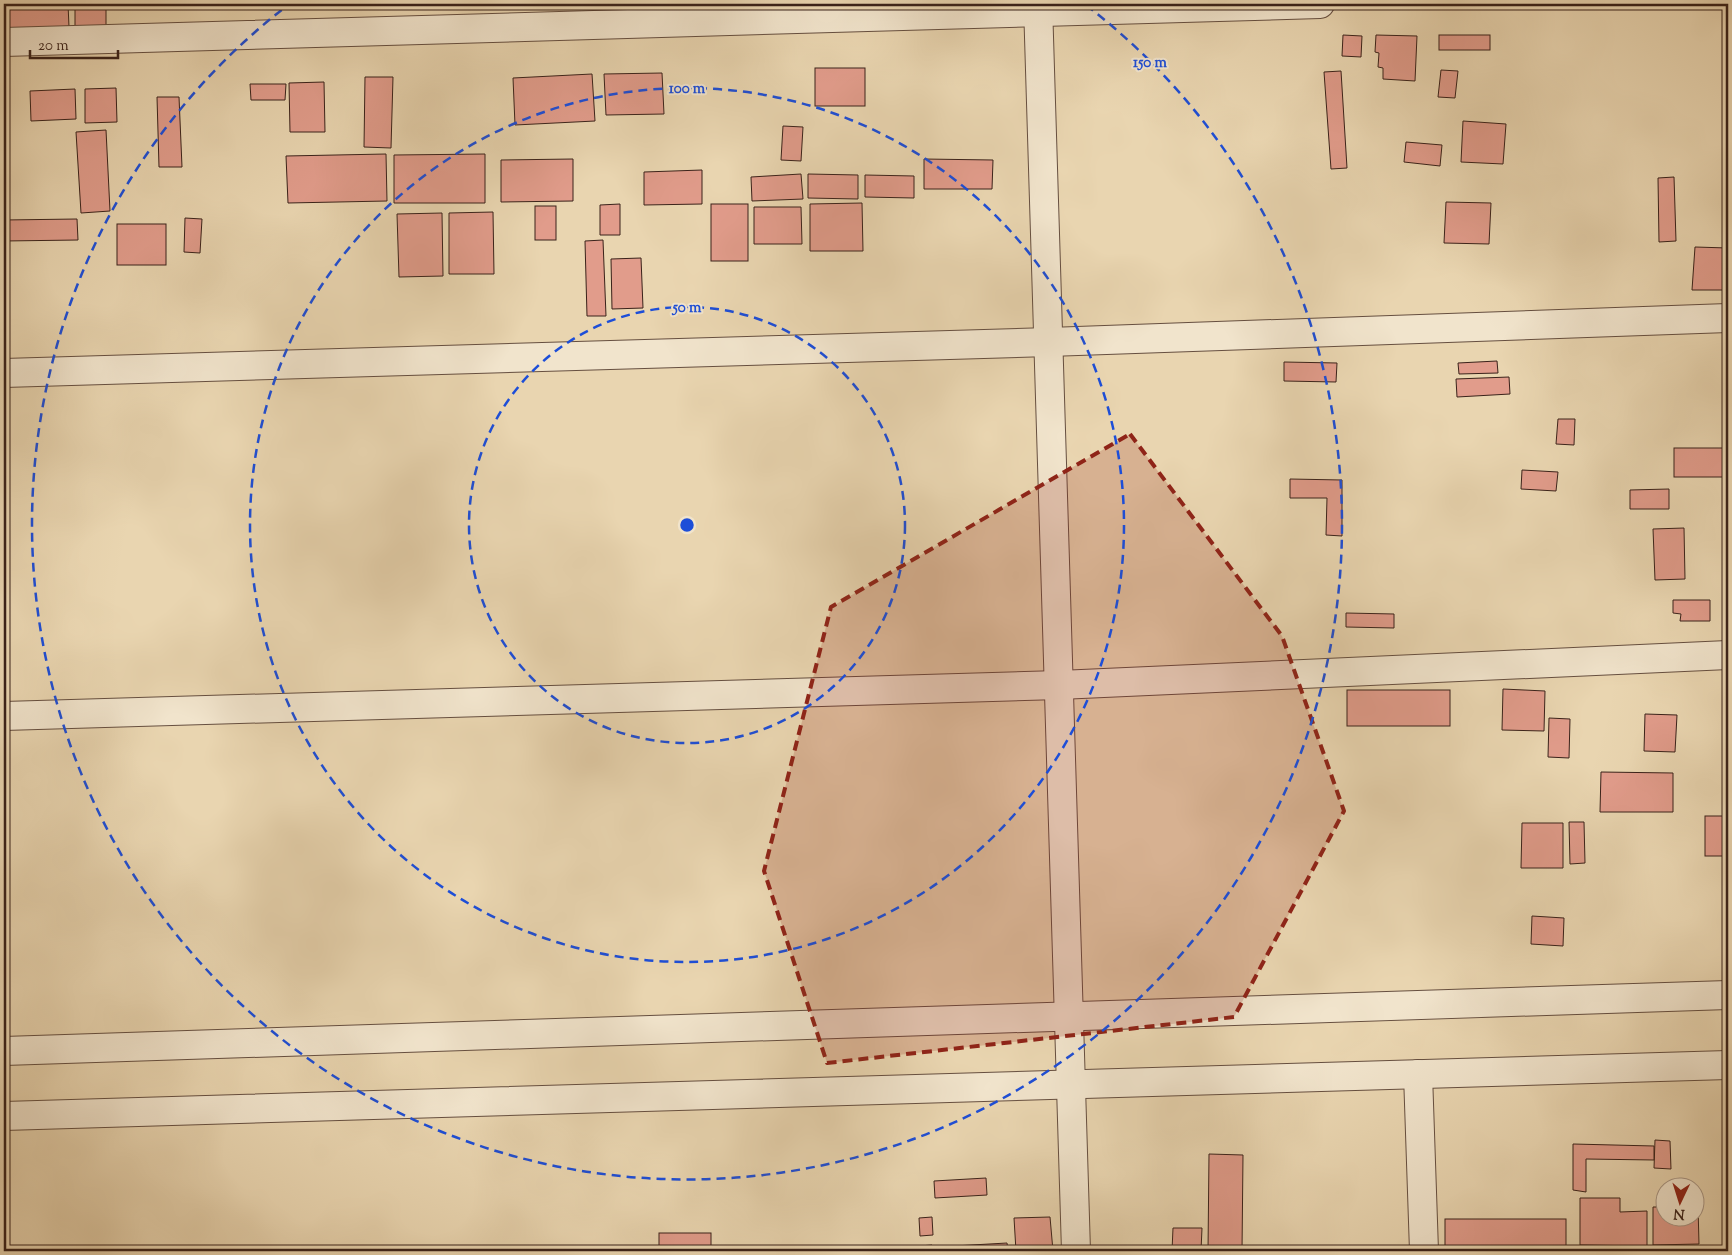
<svg xmlns="http://www.w3.org/2000/svg" width="1732" height="1255" font-family="'Sorts Mill Goudy',serif">
  <rect width="100%" height="100%" fill="#e9d5b0"/>
  <filter id="stains"><feTurbulence type="fractalNoise" baseFrequency=".004" numOctaves="4"/><feColorMatrix values="0 0 0 0 .2 0 0 0 0 .09 0 0 0 0 .02 0 0 0 .5 -.17"/></filter>
  <radialGradient id="worn" r=".72"><stop offset=".6" stop-color="#630" stop-opacity="0"/><stop offset="1" stop-color="#630" stop-opacity=".3"/></radialGradient>
  <g fill="#e19c8b" stroke="#3a221a">
    <path d="M 4,4 L 68,4 L 69,27 L 4,30 Z"/>
    <path d="M 75,4 L 106,4 L 106,27 L 75,26 Z"/>
    <path d="M 594,4 L 621,4 L 621,12 L 593,12 Z"/>
    <path d="M 717,4 L 781,4 L 781,6 L 718,7 Z"/>
    <path d="M 1343,35 L 1362,36 L 1361,57 L 1342,56 Z"/>
    <path d="M 1376,35 L 1417,36 L 1415,81 L 1383,79 L 1383,68 L 1378,67 L 1379,53 L 1375,52 Z"/>
    <rect x="1439" y="35" width="51" height="15"/>
    <rect x="815" y="68" width="50" height="38"/>
    <path d="M 1441,70 L 1458,71 L 1455,98 L 1438,97 Z"/>
    <path d="M 1341,71 L 1347,168 L 1331,169 L 1324,72 Z"/>
    <path d="M 662,73 L 664,114 L 606,115 L 604,74 Z"/>
    <path d="M 592,74 L 595,121 L 515,125 L 513,78 Z"/>
    <path d="M 365,77 L 393,77 L 391,148 L 364,147 Z"/>
    <path d="M 324,82 L 325,132 L 290,132 L 289,83 Z"/>
    <path d="M 250,84 L 286,84 L 285,100 L 251,100 Z"/>
    <path d="M 116,88 L 117,122 L 85,123 L 85,89 Z"/>
    <path d="M 75,89 L 76,119 L 31,121 L 30,91 Z"/>
    <path d="M 157,97 L 179,97 L 182,167 L 159,167 Z"/>
    <path d="M 1463,121 L 1506,124 L 1503,164 L 1461,162 Z"/>
    <path d="M 783,126 L 803,127 L 801,161 L 781,160 Z"/>
    <path d="M 106,130 L 110,211 L 81,213 L 76,132 Z"/>
    <path d="M 1406,142 L 1442,145 L 1440,166 L 1404,162 Z"/>
    <path d="M 386,154 L 387,201 L 288,203 L 286,156 Z"/>
    <path d="M 485,154 L 485,203 L 394,203 L 394,155 Z"/>
    <path d="M 573,159 L 573,201 L 501,202 L 501,160 Z"/>
    <path d="M 924,159 L 993,160 L 992,189 L 924,189 Z"/>
    <path d="M 702,170 L 702,204 L 644,205 L 644,172 Z"/>
    <path d="M 801,174 L 803,199 L 752,201 L 751,177 Z"/>
    <path d="M 808,174 L 858,175 L 858,199 L 808,198 Z"/>
    <path d="M 865,175 L 914,176 L 914,198 L 865,197 Z"/>
    <path d="M 1674,177 L 1676,241 L 1659,242 L 1658,178 Z"/>
    <path d="M 1446,202 L 1491,203 L 1489,244 L 1444,243 Z"/>
    <path d="M 862,203 L 863,251 L 810,251 L 810,204 Z"/>
    <path d="M 620,204 L 620,235 L 600,235 L 600,205 Z"/>
    <rect x="711" y="204" width="37" height="57"/>
    <rect x="535" y="206" width="21" height="34"/>
    <path d="M 754,207 L 801,207 L 802,244 L 754,244 Z"/>
    <path d="M 493,212 L 494,274 L 449,274 L 449,213 Z"/>
    <path d="M 442,213 L 443,276 L 399,277 L 397,214 Z"/>
    <path d="M 185,218 L 202,219 L 200,253 L 184,252 Z"/>
    <path d="M 77,219 L 78,240 L 4,241 L 4,220 Z"/>
    <rect x="117" y="224" width="49" height="41"/>
    <path d="M 603,240 L 606,316 L 587,316 L 585,241 Z"/>
    <path d="M 1695,247 L 1728,248 L 1728,290 L 1692,290 Z"/>
    <path d="M 641,258 L 643,308 L 612,309 L 611,259 Z"/>
    <path d="M 1497,361 L 1498,373 L 1459,374 L 1458,363 Z"/>
    <path d="M 1284,362 L 1337,363 L 1336,382 L 1284,381 Z"/>
    <path d="M 1509,377 L 1510,394 L 1457,397 L 1456,379 Z"/>
    <path d="M 1558,419 L 1575,419 L 1574,445 L 1556,444 Z"/>
    <rect x="1674" y="448" width="54" height="29"/>
    <path d="M 1522,470 L 1558,472 L 1556,491 L 1521,489 Z"/>
    <path d="M 1290,479 L 1342,480 L 1342,536 L 1326,535 L 1327,498 L 1290,498 Z"/>
    <path d="M 1669,489 L 1669,509 L 1630,509 L 1630,490 Z"/>
    <path d="M 1684,528 L 1685,579 L 1655,580 L 1653,529 Z"/>
    <path d="M 1673,600 L 1710,600 L 1710,621 L 1680,621 L 1681,614 L 1673,613 Z"/>
    <path d="M 1346,613 L 1394,614 L 1394,628 L 1346,627 Z"/>
    <path d="M 1503,689 L 1545,691 L 1544,731 L 1502,730 Z"/>
    <rect x="1347" y="690" width="103" height="36"/>
    <path d="M 1645,714 L 1677,715 L 1675,752 L 1644,751 Z"/>
    <path d="M 1549,718 L 1570,719 L 1569,758 L 1548,757 Z"/>
    <path d="M 1601,772 L 1673,773 L 1673,812 L 1600,812 Z"/>
    <rect x="1705" y="816" width="23" height="40"/>
    <path d="M 1569,822 L 1584,822 L 1585,863 L 1570,864 Z"/>
    <path d="M 1522,823 L 1563,823 L 1563,868 L 1521,868 Z"/>
    <path d="M 1532,916 L 1564,918 L 1563,946 L 1531,944 Z"/>
    <path d="M 1724,918 L 1728,918 L 1728,945 L 1723,945 Z"/>
    <path d="M 1655,1140 L 1670,1141 L 1671,1169 L 1654,1168 Z"/>
    <path d="M 1573,1144 L 1654,1146 L 1654,1160 L 1586,1159 L 1586,1192 L 1573,1190 Z"/>
    <path d="M 1209,1154 L 1243,1155 L 1242,1251 L 1208,1251 Z"/>
    <path d="M 986,1178 L 987,1195 L 935,1198 L 934,1181 Z"/>
    <path d="M 1580,1198 L 1620,1198 L 1620,1212 L 1647,1211 L 1647,1246 L 1580,1245 Z"/>
    <path d="M 1694,1206 L 1698,1206 L 1699,1244 L 1653,1245 L 1653,1207 L 1664,1207 L 1664,1218 L 1694,1218 Z"/>
    <path d="M 932,1217 L 933,1235 L 920,1236 L 919,1218 Z"/>
    <path d="M 1050,1217 L 1053,1251 L 1016,1251 L 1014,1218 Z"/>
    <rect x="1445" y="1219" width="121" height="31"/>
    <path d="M 1173,1228 L 1202,1228 L 1201,1251 L 1172,1251 Z"/>
    <rect x="659" y="1233" width="52" height="18"/>
    <path d="M 1007,1243 L 1008,1251 L 954,1251 L 954,1246 Z"/>
    <path d="M 932,1245 L 932,1251 L 920,1251 L 919,1246 Z"/>
  </g>
  <g fill="none" stroke-linecap="round" stroke-linejoin="round">
    <g stroke="#664f40" stroke-width="30">
      <g id="minor">
        <path d="M 1038,4 L 1076,1251"/>
        <path d="M 4,42 L 1320,4"/>
        <path d="M 4,373 L 1049,342 L 1728,318"/>
        <path d="M 4,716 L 1059,685 L 1728,655"/>
        <path d="M 4,1051 L 1728,995"/>
        <path d="M 1418,1074 L 1424,1251"/>
        <path d="M 4,1116 L 1728,1065"/>
      </g>
    </g>
    <use href="#minor" stroke="#f1e4cc" stroke-width="28"/>
  </g>
  <path fill="#8f2418" fill-opacity="0.2" stroke="#8f2418" stroke-width="4" stroke-dasharray="10 6" stroke-linejoin="round" d="M 1130,434 L 1282,636 L 1344,811 L 1234,1017 L 827,1063 L 764,871 L 831,607 Z"/>
  <g fill="none" stroke="#1d4ed8" stroke-width="2.5" stroke-dasharray="9 6">
    <circle cx="687" cy="525" r="218"/>
    <circle cx="687" cy="525" r="437"/>
    <path d="M1086 5A655 655 0 1 1 288 5"/>
  </g>
  <circle cx="687" cy="525" r="8" fill="#1d4ed8" stroke="#f1e4cc" stroke-width="2.5"/>
  <g font-size="15" text-anchor="middle" font-weight="bold" fill="#1d4ed8" stroke="#f1e4cc" stroke-width="4" stroke-linejoin="round" paint-order="stroke">
    <text x="1150" y="67">150 m</text>
    <text x="687" y="93">100 m</text>
    <text x="687" y="312">50 m</text>
  </g>
  <rect width="1732" height="1255" fill="none" stroke="#e9d5b0" stroke-width="20"/>
  <rect x="5" y="5" width="1722" height="1245" fill="none" stroke="#3a221a" stroke-width="2.5"/>
  <rect x="10" y="10" width="1712" height="1235" fill="none" stroke="#3a221a"/>
  <g transform="translate(1680 1202) rotate(184)"><circle r="24" fill="#f1e4cc" stroke="#a89685"/>
  <path d="M0-4L9 19L0 12L-9 19Z" fill="#8f2418"/>
  <text y="-8" font-size="14" font-weight="bold" text-anchor="middle" fill="#3a221a">N</text>
  </g>
  <path d="M30 50v8h88v-8" fill="none" stroke="#3a221a" stroke-width="2.5"/>
  <text x="38" y="50" font-size="15" fill="#3a221a" stroke="#f1e4cc" stroke-width="4" paint-order="stroke">20 m</text>
  <rect width="100%" height="100%" filter="url(#stains)"/>
  <rect width="100%" height="100%" fill="url(#worn)"/>
</svg>
